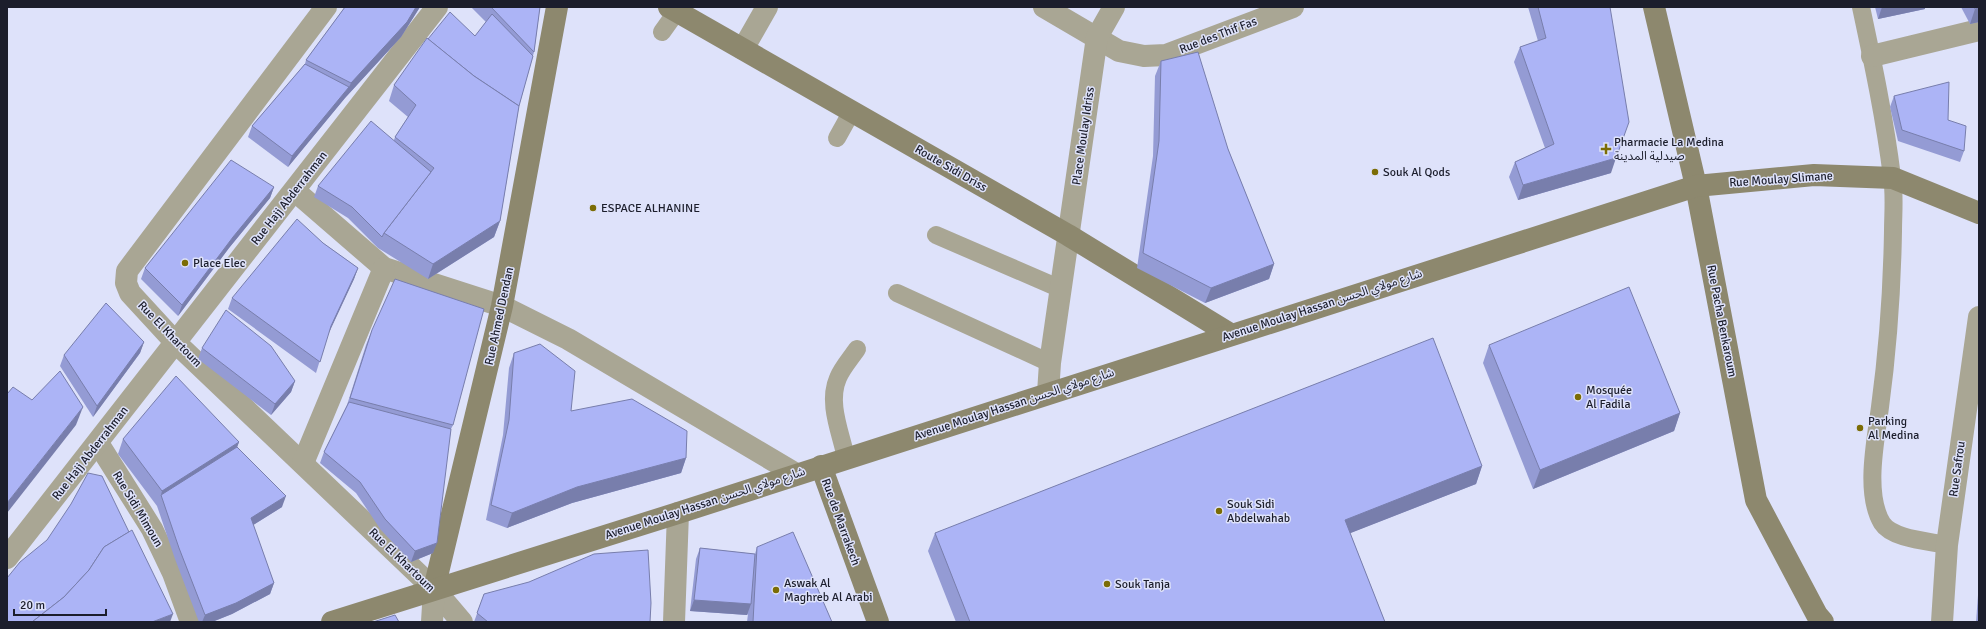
<svg xmlns="http://www.w3.org/2000/svg" width="1986" height="629" font-family="Signika,'Noto Sans Arabic',sans-serif">
  <rect width="100%" height="100%" fill="#dee2fa"/>
  <g fill="none" stroke-linecap="round" stroke-linejoin="round">
    <g stroke="#a9a694" stroke-width="18">
      <path d="M 1861,7 C 1873,63 1885,120 1892,177 C 1895,194 1893,214 1893,231 C 1892,290 1888,348 1880,407 C 1876,439 1864,493 1882,523 C 1892,539 1929,541 1947,545"/>
      <path d="M 662,32 L 677,11"/>
      <path d="M 837,138 L 852,111"/>
      <path d="M 936,235 L 1061,289"/>
      <path d="M 897,293 L 1050,363"/>
      <path d="M 846,458 C 841,433 827,403 838,378 C 842,368 851,358 857,349"/>
    </g>
    <g stroke="#a9a694" stroke-width="22">
      <path d="M 326,7 L 127,271 L 126,283 L 130,293 L 176,343 L 434,589 L 462,622"/>
      <path d="M 1044,7 L 1119,51 L 1144,56 L 1166,55 L 1293,7"/>
      <path d="M 743,49 L 767,7"/>
      <path d="M 1872,56 L 1979,30"/>
      <path d="M 295,191 L 384,268 L 502,306 L 568,339 L 796,474"/>
      <path d="M 1048,393 L 1050,363 L 1097,37 L 1114,7"/>
      <path d="M 98,443 L 152,529 L 173,573 L 191,622"/>
      <path d="M 303,463 L 384,268"/>
      <path d="M 7,558 L 437,7"/>
      <path d="M 432,622 L 434,589"/>
      <path d="M 674,622 L 678,513"/>
      <path d="M 1942,622 L 1947,545 L 1979,317"/>
    </g>
    <g stroke="#8d886e" stroke-width="22">
      <path d="M 669,7 L 1068,235 L 1230,334"/>
      <path d="M 1654,7 L 1696,186 L 1756,500 L 1817,615 L 1823,622"/>
      <path d="M 821,466 L 878,622"/>
      <path d="M 434,589 L 502,306 L 557,7"/>
      <path d="M 332,622 L 678,513 L 1696,186 L 1814,175 L 1893,178 L 1979,213"/>
    </g>
  </g>
  <g fill="#949bd4">
    <path d="M 345,7 L 420,7 L 401,37 L 345,98 L 288,167 L 248,137 L 252,126 L 305,64 L 306,60 Z"/>
    <path d="M 471,7 L 540,7 L 534,52 L 519,106 L 500,221 L 494,237 L 428,279 L 378,248 L 348,218 L 314,197 L 318,186 L 394,140 L 395,137 L 408,117 L 389,101 L 394,85 L 428,39 L 475,36 L 486,22 Z"/>
    <path d="M 1528,7 L 1610,7 L 1611,173 L 1518,200 L 1509,177 L 1515,162 L 1545,148 L 1514,62 L 1520,47 L 1538,41 Z"/>
    <path d="M 1875,7 L 1925,7 L 1925,9 L 1878,19 Z"/>
    <path d="M 1961,7 L 1979,7 L 1979,22 L 1970,24 Z"/>
    <path d="M 1161,61 L 1228,149 L 1274,264 L 1269,279 L 1205,303 L 1137,268 L 1153,156 L 1155,76 Z"/>
    <path d="M 1894,96 L 1948,120 L 1964,151 L 1960,162 L 1898,141 L 1890,107 Z"/>
    <path d="M 274,187 L 270,198 L 229,248 L 178,316 L 141,279 L 145,268 Z"/>
    <path d="M 323,243 L 358,268 L 354,279 L 328,334 L 316,373 L 228,309 L 232,298 Z"/>
    <path d="M 372,330 L 453,425 L 451,429 L 433,553 L 411,562 L 381,530 L 356,493 L 320,463 L 324,452 L 347,405 L 366,345 Z"/>
    <path d="M 144,342 L 140,353 L 93,417 L 60,366 L 64,355 Z"/>
    <path d="M 1489,345 L 1680,413 L 1674,431 L 1533,489 L 1483,363 Z"/>
    <path d="M 202,348 L 295,381 L 291,392 L 271,415 L 198,359 Z"/>
    <path d="M 514,353 L 571,411 L 686,458 L 681,473 L 572,503 L 507,528 L 486,520 L 503,435 L 509,368 Z"/>
    <path d="M 123,439 L 239,442 L 237,447 L 282,507 L 253,525 L 274,583 L 270,594 L 232,614 L 212,622 L 199,622 L 175,559 L 157,506 L 118,454 Z"/>
    <path d="M 1482,466 L 1476,484 L 1350,533 L 1385,622 L 956,622 L 928,551 L 935,533 Z"/>
    <path d="M 757,547 L 832,622 L 747,622 L 748,614 L 747,615 L 690,611 L 696,559 L 700,548 L 755,554 Z"/>
    <path d="M 1979,582 L 1979,622 L 1976,622 Z"/>
    <path d="M 484,594 L 650,622 L 474,622 Z"/>
  </g>
  <g fill="#787eac">
    <path d="M 416,7 L 420,7 L 401,37 L 345,98 L 288,167 L 292,156 L 349,87 L 351,83 Z"/>
    <path d="M 1882,7 L 1925,7 L 1925,9 L 1878,19 Z"/>
    <path d="M 1979,8 L 1979,22 L 1970,24 L 1975,9 Z"/>
    <path d="M 1616,158 L 1611,173 L 1518,200 L 1523,185 Z"/>
    <path d="M 274,187 L 270,198 L 229,248 L 178,316 L 182,305 L 233,237 Z"/>
    <path d="M 500,221 L 494,237 L 428,279 L 433,264 Z"/>
    <path d="M 1274,264 L 1269,279 L 1205,303 L 1211,288 Z"/>
    <path d="M 358,268 L 354,279 L 327,337 L 331,326 Z"/>
    <path d="M 144,342 L 140,353 L 93,417 L 97,406 Z"/>
    <path d="M 295,381 L 291,392 L 271,415 L 275,404 Z"/>
    <path d="M 83,407 L 76,425 L 7,513 L 7,503 Z"/>
    <path d="M 1680,413 L 1674,431 L 1533,489 L 1540,470 Z"/>
    <path d="M 239,442 L 233,458 L 161,495 L 162,491 Z"/>
    <path d="M 686,458 L 681,473 L 572,503 L 507,528 L 512,513 L 577,487 Z"/>
    <path d="M 1482,466 L 1476,484 L 1338,538 L 1345,520 Z"/>
    <path d="M 286,496 L 282,507 L 247,529 L 251,518 Z"/>
    <path d="M 437,543 L 433,553 L 411,562 L 415,551 Z"/>
    <path d="M 274,583 L 270,594 L 232,614 L 212,622 L 202,622 L 205,615 Z"/>
    <path d="M 694,600 L 751,604 L 747,615 L 690,611 Z"/>
    <path d="M 173,614 L 170,622 L 152,622 Z"/>
  </g>
  <g fill="#acb4f6" stroke="#787eac">
    <path d="M 345,7 L 416,7 L 407,22 L 351,83 L 306,60 Z"/>
    <path d="M 491,7 L 540,7 L 534,52 Z"/>
    <path d="M 1538,7 L 1610,7 L 1612,19 L 1629,122 L 1616,158 L 1523,185 L 1515,162 L 1554,144 L 1520,47 L 1546,38 Z"/>
    <path d="M 1974,7 L 1979,7 L 1979,8 L 1975,9 Z"/>
    <path d="M 450,12 L 475,36 L 492,14 L 533,56 L 519,106 L 474,76 L 428,39 Z"/>
    <path d="M 427,38 L 474,76 L 519,106 L 500,221 L 433,264 L 384,233 L 434,168 L 395,137 L 416,105 L 394,85 Z"/>
    <path d="M 1198,52 L 1228,149 L 1274,264 L 1211,288 L 1143,253 L 1159,141 L 1161,61 Z"/>
    <path d="M 305,64 L 349,87 L 292,156 L 252,126 Z"/>
    <path d="M 1949,82 L 1948,120 L 1966,126 L 1964,151 L 1902,130 L 1894,96 Z"/>
    <path d="M 371,121 L 431,172 L 384,233 L 382,237 L 352,207 L 318,186 Z"/>
    <path d="M 231,160 L 274,187 L 233,237 L 182,305 L 145,268 Z"/>
    <path d="M 297,219 L 323,243 L 358,268 L 331,326 L 320,362 L 232,298 Z"/>
    <path d="M 395,279 L 484,309 L 453,425 L 350,398 L 372,330 Z"/>
    <path d="M 1629,287 L 1680,413 L 1540,470 L 1489,345 Z"/>
    <path d="M 106,303 L 144,342 L 97,406 L 64,355 Z"/>
    <path d="M 226,310 L 271,346 L 295,381 L 275,404 L 202,348 Z"/>
    <path d="M 1433,338 L 1482,466 L 1345,520 L 1385,622 L 970,622 L 935,533 Z"/>
    <path d="M 540,344 L 575,371 L 571,411 L 632,399 L 687,431 L 686,458 L 577,487 L 512,513 L 491,505 L 509,420 L 514,353 Z"/>
    <path d="M 60,371 L 83,407 L 7,503 L 7,394 L 13,387 L 32,400 Z"/>
    <path d="M 176,376 L 239,442 L 162,491 L 123,439 Z"/>
    <path d="M 349,402 L 451,429 L 437,543 L 415,551 L 385,519 L 360,482 L 324,452 Z"/>
    <path d="M 237,447 L 286,496 L 251,518 L 274,583 L 236,603 L 205,615 L 179,548 L 161,495 Z"/>
    <path d="M 88,473 L 102,476 L 129,532 L 104,547 L 89,570 L 64,597 L 32,622 L 7,622 L 7,578 L 20,562 L 47,540 L 71,504 Z"/>
    <path d="M 132,530 L 173,614 L 152,622 L 32,622 L 64,597 L 89,570 L 104,547 Z"/>
    <path d="M 793,532 L 832,622 L 753,622 L 757,547 Z"/>
    <path d="M 700,548 L 755,554 L 751,604 L 694,600 Z"/>
    <path d="M 648,550 L 651,603 L 650,622 L 488,622 L 477,613 L 484,594 L 529,582 L 594,554 Z"/>
    <path d="M 395,615 L 399,622 L 373,622 Z"/>
  </g>
  <g fill="#7b6c05" stroke="#dee2fa" stroke-width="1.5">
    <path d="M1604 143h4v4h4v4h-4v4h-4v-4h-4v-4h4z"/>
    <circle cx="1375" cy="172" r="4"/>
    <circle cx="593" cy="208" r="4"/>
    <circle cx="185" cy="263" r="4"/>
    <circle cx="1578" cy="397" r="4"/>
    <circle cx="1860" cy="428" r="4"/>
    <circle cx="1219" cy="511" r="4"/>
    <circle cx="1107" cy="584" r="4"/>
    <circle cx="776" cy="590" r="4"/>
  </g>
  <g text-anchor="middle" stroke-width="3" stroke-linejoin="round" paint-order="stroke">
    <g font-size="12" fill="#1c1e2c" stroke="#dee2fa">
      <text transform="translate(1218 35) rotate(-21)" y="4">Rue des Thif Fas</text>
      <text transform="translate(1083 136) rotate(-82)" y="4">Place Moulay Idriss</text>
      <text transform="translate(951 168) rotate(30)" y="4">Route Sidi Driss</text>
      <text transform="translate(1781 179) rotate(-4)" y="4">Rue Moulay Slimane</text>
      <text transform="translate(289 198) rotate(-52)" y="4">Rue Hajj Abderrahman</text>
      <text transform="translate(1322 305) rotate(-18)" y="4">Avenue Moulay Hassan شارع مولاي الحسن</text>
      <text transform="translate(499 316) rotate(-78)" y="4">Rue Ahmed Dendan</text>
      <text transform="translate(1722 321) rotate(79)" y="4">Rue Pacha Benkaroum</text>
      <text transform="translate(170 334) rotate(46)" y="4">Rue El Khartoum</text>
      <text transform="translate(1014 404) rotate(-18)" y="4">Avenue Moulay Hassan شارع مولاي الحسن</text>
      <text transform="translate(90 453) rotate(-52)" y="4">Rue Hajj Abderrahman</text>
      <text transform="translate(1957 469) rotate(-82)" y="4">Rue Safrou</text>
      <text transform="translate(705 503) rotate(-18)" y="4">Avenue Moulay Hassan شارع مولاي الحسن</text>
      <text transform="translate(138 509) rotate(59)" y="4">Rue Sidi Mimoun</text>
      <text transform="translate(841 522) rotate(70)" y="4">Rue de Marrakech</text>
      <text transform="translate(402 560) rotate(44)" y="4">Rue El Khartoum</text>
    </g>
    <g font-size="12" fill="#1c1e2c" stroke="#dee2fa" text-anchor="start">
      <text x="1614" y="146">Pharmacie La Medina<tspan x="1614" dy="14">صيدلية المدينة</tspan></text>
      <text x="1383" y="176">Souk Al Qods</text>
      <text x="601" y="212">ESPACE ALHANINE</text>
      <text x="193" y="267">Place Elec</text>
      <text x="1586" y="394">Mosquée<tspan x="1586" dy="14">Al Fadila</tspan></text>
      <text x="1868" y="425">Parking<tspan x="1868" dy="14">Al Medina</tspan></text>
      <text x="1227" y="508">Souk Sidi<tspan x="1227" dy="14">Abdelwahab</tspan></text>
      <text x="784" y="587">Aswak Al<tspan x="784" dy="14">Maghreb Al Arabi</tspan></text>
      <text x="1115" y="588">Souk Tanja</text>
    </g>
  </g>
  <rect width="1986" height="629" fill="none" stroke="#1c1e2c" stroke-width="16"/>
  <path d="M14 609v6h92v-6" fill="none" stroke="#1c1e2c" stroke-width="2"/>
  <text x="20" y="609" font-size="12" fill="#1c1e2c" stroke="#dee2fa" stroke-width="3" paint-order="stroke">20 m</text>
</svg>
